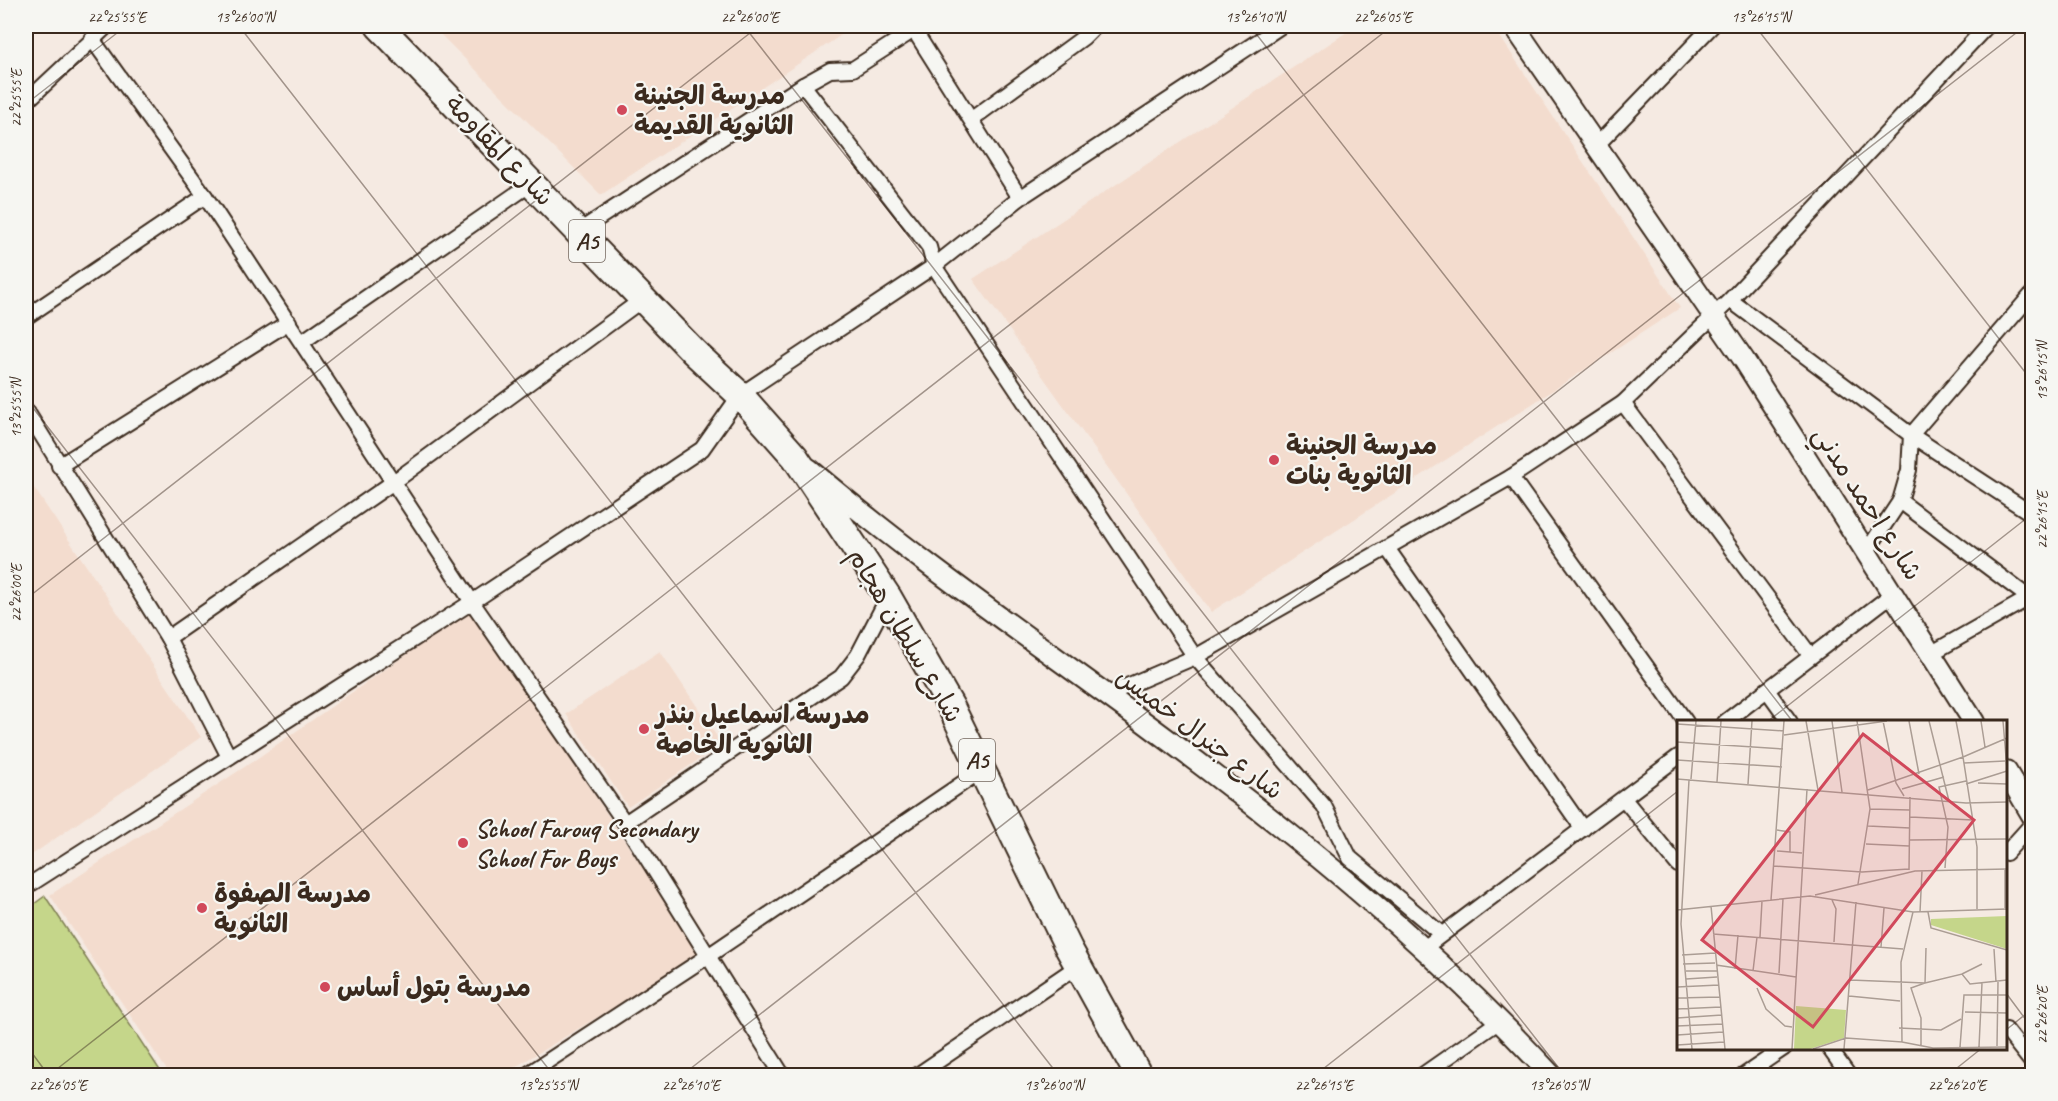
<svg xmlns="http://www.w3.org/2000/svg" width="2058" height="1101" font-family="Caveat,'Playpen Sans Arabic',sans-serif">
  <rect width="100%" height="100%" fill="#f5eae2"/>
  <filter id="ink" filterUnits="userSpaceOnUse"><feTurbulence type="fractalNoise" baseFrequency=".0167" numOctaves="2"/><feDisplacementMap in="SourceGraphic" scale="12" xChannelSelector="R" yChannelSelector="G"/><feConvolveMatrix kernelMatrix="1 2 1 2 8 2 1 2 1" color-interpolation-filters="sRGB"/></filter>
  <g filter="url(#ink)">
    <g fill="#f3dcce">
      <path d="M 432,26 L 855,26 L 601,195 Z"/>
      <path d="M 1356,26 L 1493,26 L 1680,308 L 1211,612 L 973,279 Z"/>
      <path d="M 26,476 L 201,737 L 26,859 Z"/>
      <path d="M 472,609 L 700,955 L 502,1075 L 170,1075 L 50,895 L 249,764 Z"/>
      <path d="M 660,651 L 722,744 L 628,807 L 566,714 Z"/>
    </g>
    <path fill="#c5d68a" stroke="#808054" stroke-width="1.5" d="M 45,896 L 163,1075 L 26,1075 L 26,910 Z"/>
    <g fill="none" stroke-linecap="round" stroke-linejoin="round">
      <g stroke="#3b2a1e" stroke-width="18">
        <g id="street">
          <path d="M 914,30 L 1020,198"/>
          <path d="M 92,39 L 205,196 L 472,602 L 625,823 L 783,1076"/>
          <path d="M 803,85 L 929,247 L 934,266 L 1195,657 L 1324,806 L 1350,858 L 1440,933"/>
          <path d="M 26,102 L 107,26"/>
          <path d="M 972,119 L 1084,37 L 1095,26"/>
          <path d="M 1595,147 L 1712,26"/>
          <path d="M 579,231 L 803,85 L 830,70 L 853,69 L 920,26"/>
          <path d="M 1730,300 L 1911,435 L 2032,514"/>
          <path d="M 26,317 L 205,196"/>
          <path d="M 302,342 L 532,183"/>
          <path d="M 1623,403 L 1810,655"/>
          <path d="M 26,410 L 168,638 L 229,757"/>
          <path d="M 59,466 L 289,322"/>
          <path d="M 1511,477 L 1686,722"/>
          <path d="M 1900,501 L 2032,600"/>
          <path d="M 1387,548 L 1583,829"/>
          <path d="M 1867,551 L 1900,501 L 1909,470 L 1911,435 L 2032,294"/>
          <path d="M 168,638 L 395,481 L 643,299"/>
          <path d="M 1932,653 L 2029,598"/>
          <path d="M 1767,690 L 1790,722"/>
          <path d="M 1106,695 L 1195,657 L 1511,477 L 1623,403 L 1730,300 L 1987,26"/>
          <path d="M 1725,722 L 1894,593"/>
          <path d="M 1624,799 L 1678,865"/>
          <path d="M 625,823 L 841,677 L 858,655 L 888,597"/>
          <path d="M 2006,853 L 2032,824"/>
          <path d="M 26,887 L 472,602 L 702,449 L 740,395 L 934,266 L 1020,198 L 1281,26"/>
          <path d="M 1424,948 L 1678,757"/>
          <path d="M 2006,1030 L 2032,1063"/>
          <path d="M 1829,1048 L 1849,1076"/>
          <path d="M 525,1076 L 708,956 L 982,770"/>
          <path d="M 916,1076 L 1078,966"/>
          <path d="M 1421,1076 L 1501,1020"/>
          <path d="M 1743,1076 L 1784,1048"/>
        </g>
      </g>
      <g stroke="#3b2a1e" stroke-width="24">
        <g id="secondary">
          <path d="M 1514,26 L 1744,360 L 1974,722"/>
          <path d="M 809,469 C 918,562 1037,643 1152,728 C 1294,833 1432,946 1552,1076"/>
          <path d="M 2006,771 L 2032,815"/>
        </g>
      </g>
      <g stroke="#3b2a1e" stroke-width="30">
        <path id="highway" d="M 379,26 L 694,352 L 740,395 L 795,457 L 888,597 L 951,707 L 1069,949 L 1139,1076"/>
      </g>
      <use href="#street" stroke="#f6f6f2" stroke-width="14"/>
      <use href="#secondary" stroke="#f6f6f2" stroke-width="20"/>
      <use href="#highway" stroke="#f6f6f2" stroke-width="26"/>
    </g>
  </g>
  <path fill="none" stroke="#3b2a1e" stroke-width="1.5" stroke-opacity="0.45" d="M 239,26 L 1059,1076M 744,26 L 1565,1076M 1250,26 L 1793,722M 1755,26 L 2032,381M 26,104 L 126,26M 26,399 L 554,1076M 26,599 L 759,26M 1767,722 L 2032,514M 2006,993 L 2032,1028M 2006,1030 L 2032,1009M 26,1045 L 49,1076M 48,1076 L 1392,26M 681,1076 L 2025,26M 1314,1076 L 1678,791M 1947,1076 L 1982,1048"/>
  <g fill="#d1495b" stroke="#f6f6f2" stroke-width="2">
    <circle cx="622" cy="110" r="6"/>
    <circle cx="1274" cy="460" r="6"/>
    <circle cx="644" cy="729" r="6"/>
    <circle cx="463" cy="843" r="6"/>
    <circle cx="202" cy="908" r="6"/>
    <circle cx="325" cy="987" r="6"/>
  </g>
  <g text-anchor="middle" stroke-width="4.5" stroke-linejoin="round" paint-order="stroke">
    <g fill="#f6f6f2" stroke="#73675e" stroke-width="1.5">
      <rect x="569" y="220" width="36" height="42" rx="4.5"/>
      <rect x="959" y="739" width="36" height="42" rx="4.5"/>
    </g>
    <g font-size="24" font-weight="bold" fill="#3b2a1e">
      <text x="587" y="249">A5</text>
      <text x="977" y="768">A5</text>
    </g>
    <g font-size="26" font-weight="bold" fill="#3b2a1e" stroke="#f6f6f2" text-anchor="start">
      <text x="634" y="104">مدرسة الجنينة<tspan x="634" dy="30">الثانوية القديمة</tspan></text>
      <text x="1286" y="454">مدرسة الجنينة<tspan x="1286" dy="30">الثانوية بنات</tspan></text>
      <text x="656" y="723">مدرسة اسماعيل بنذر<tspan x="656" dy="30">الثانوية الخاصة</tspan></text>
      <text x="475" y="837">School Farouq Secondary<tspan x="475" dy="30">School For Boys</tspan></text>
      <text x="214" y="902">مدرسة الصفوة<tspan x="214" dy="30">الثانوية</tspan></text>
      <text x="337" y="996">مدرسة بتول أساس</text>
    </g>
    <g font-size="26" fill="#3b2a1e" stroke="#f6f6f2">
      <text transform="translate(500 150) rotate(46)" y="9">شارع المقاومة</text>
      <text transform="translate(1868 503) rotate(57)" y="9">شارع احمد مدني</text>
      <text transform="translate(906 635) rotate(59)" y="9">شارع سلطان هجام</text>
      <text transform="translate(1200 733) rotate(37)" y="9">شارع جنرال خميس</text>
    </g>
  </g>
  <g transform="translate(1677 720)">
    <rect width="330" height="330" fill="#f5eae2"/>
    <path d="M 330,196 L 330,229 L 254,205 L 254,199 ZM 119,286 L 169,290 L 167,318 L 133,329 L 117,329 Z" fill="#c5d68a"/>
    <path fill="none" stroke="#ab9d94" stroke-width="1.5" d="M 129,1 L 141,70M 155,1 L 165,72M 180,1 L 193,89 L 181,164M 206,1 L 219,63 L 227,76M 232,1 L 242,54M 252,1 L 272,81M 304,1 L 308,27M 326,1 L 330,49M 0,4 L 107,11M 107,15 L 210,1M 0,22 L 106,29M 0,40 L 105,47M 287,43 L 328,41M 0,59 L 289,83 L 330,82M 14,59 L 19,1M 12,60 L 4,204 L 15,329M 40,62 L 44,1M 301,63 L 330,64M 71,64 L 75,1M 289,64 L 330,51M 225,69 L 267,57M 191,70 L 286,37 L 279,1M 193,89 L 233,90M 233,97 L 296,100M 191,106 L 233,108M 100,110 L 113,112 L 113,132M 233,120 L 330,119M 189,124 L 232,126M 100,131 L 125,133M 97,146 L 185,152 L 232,149M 268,148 L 271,107 L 262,67 L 289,61M 232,150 L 233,77M 138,175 L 238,151 L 330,149M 94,180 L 107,1M 155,180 L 159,189 L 157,222M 34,186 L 48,329M 328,188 L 328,149M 300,189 L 300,127 L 286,37 L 330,18M 0,190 L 133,176 L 236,192 L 330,189M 243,192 L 245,151M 251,192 L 254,208 L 330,230M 36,214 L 226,229M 83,217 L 85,181M 204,227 L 207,188M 317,229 L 319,262M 5,235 L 38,233M 6,244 L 38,243M 39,245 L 119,257M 58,249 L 61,215M 9,251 L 40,251M 76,251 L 80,217M 102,253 L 106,179M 285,254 L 305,244M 9,259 L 40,257M 173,260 L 248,263 L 285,254 L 293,264 L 330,260M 0,267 L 42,265M 80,268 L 89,289 L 108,306 L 115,307M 172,276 L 223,281M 0,278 L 43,277M 0,289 L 44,287M 288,292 L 330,293M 0,298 L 45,295M 0,306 L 46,304M 222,308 L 264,310 L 284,299M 0,315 L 46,312M 225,322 L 256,328 L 330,327M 0,325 L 47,322M 244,325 L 244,298 L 234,268 L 248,263 L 249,228M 320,326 L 321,262M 283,327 L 287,275 L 330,275M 302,327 L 305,263M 115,329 L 130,69M 136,329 L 169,318 L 225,322 L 224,242 L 236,192M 167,329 L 179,182"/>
    <path fill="#d1495b" fill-opacity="0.15" stroke="#d1495b" stroke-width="3" d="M 186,14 L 297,100 L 136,307 L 25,220 Z"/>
    <rect width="330" height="330" fill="none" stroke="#3b2a1e" stroke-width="3"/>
  </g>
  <rect width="2058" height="1101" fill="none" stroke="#f6f6f2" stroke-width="66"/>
  <rect x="33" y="33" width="1992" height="1035" fill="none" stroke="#3b2a1e" stroke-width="2"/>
  <g font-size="15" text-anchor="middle" fill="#3b2a1e">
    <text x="117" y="22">22°25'55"E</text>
    <text x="245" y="22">13°26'00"N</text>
    <text x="750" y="22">22°26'00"E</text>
    <text x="1255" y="22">13°26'10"N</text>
    <text x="1383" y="22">22°26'05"E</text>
    <text x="1761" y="22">13°26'15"N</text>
    <text transform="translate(16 98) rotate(-90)" y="5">22°25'55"E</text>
    <text transform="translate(2042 371) rotate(-90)" y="5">13°26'15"N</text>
    <text transform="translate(16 408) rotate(-90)" y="5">13°25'55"N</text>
    <text transform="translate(2042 520) rotate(-90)" y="5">22°26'15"E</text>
    <text transform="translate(16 593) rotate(-90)" y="5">22°26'00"E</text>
    <text transform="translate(2042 1015) rotate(-90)" y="5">22°26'20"E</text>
    <text x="58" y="1090">22°26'05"E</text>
    <text x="548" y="1090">13°25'55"N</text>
    <text x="691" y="1090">22°26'10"E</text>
    <text x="1054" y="1090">13°26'00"N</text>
    <text x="1324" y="1090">22°26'15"E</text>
    <text x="1559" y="1090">13°26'05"N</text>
    <text x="1957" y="1090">22°26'20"E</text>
  </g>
</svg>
